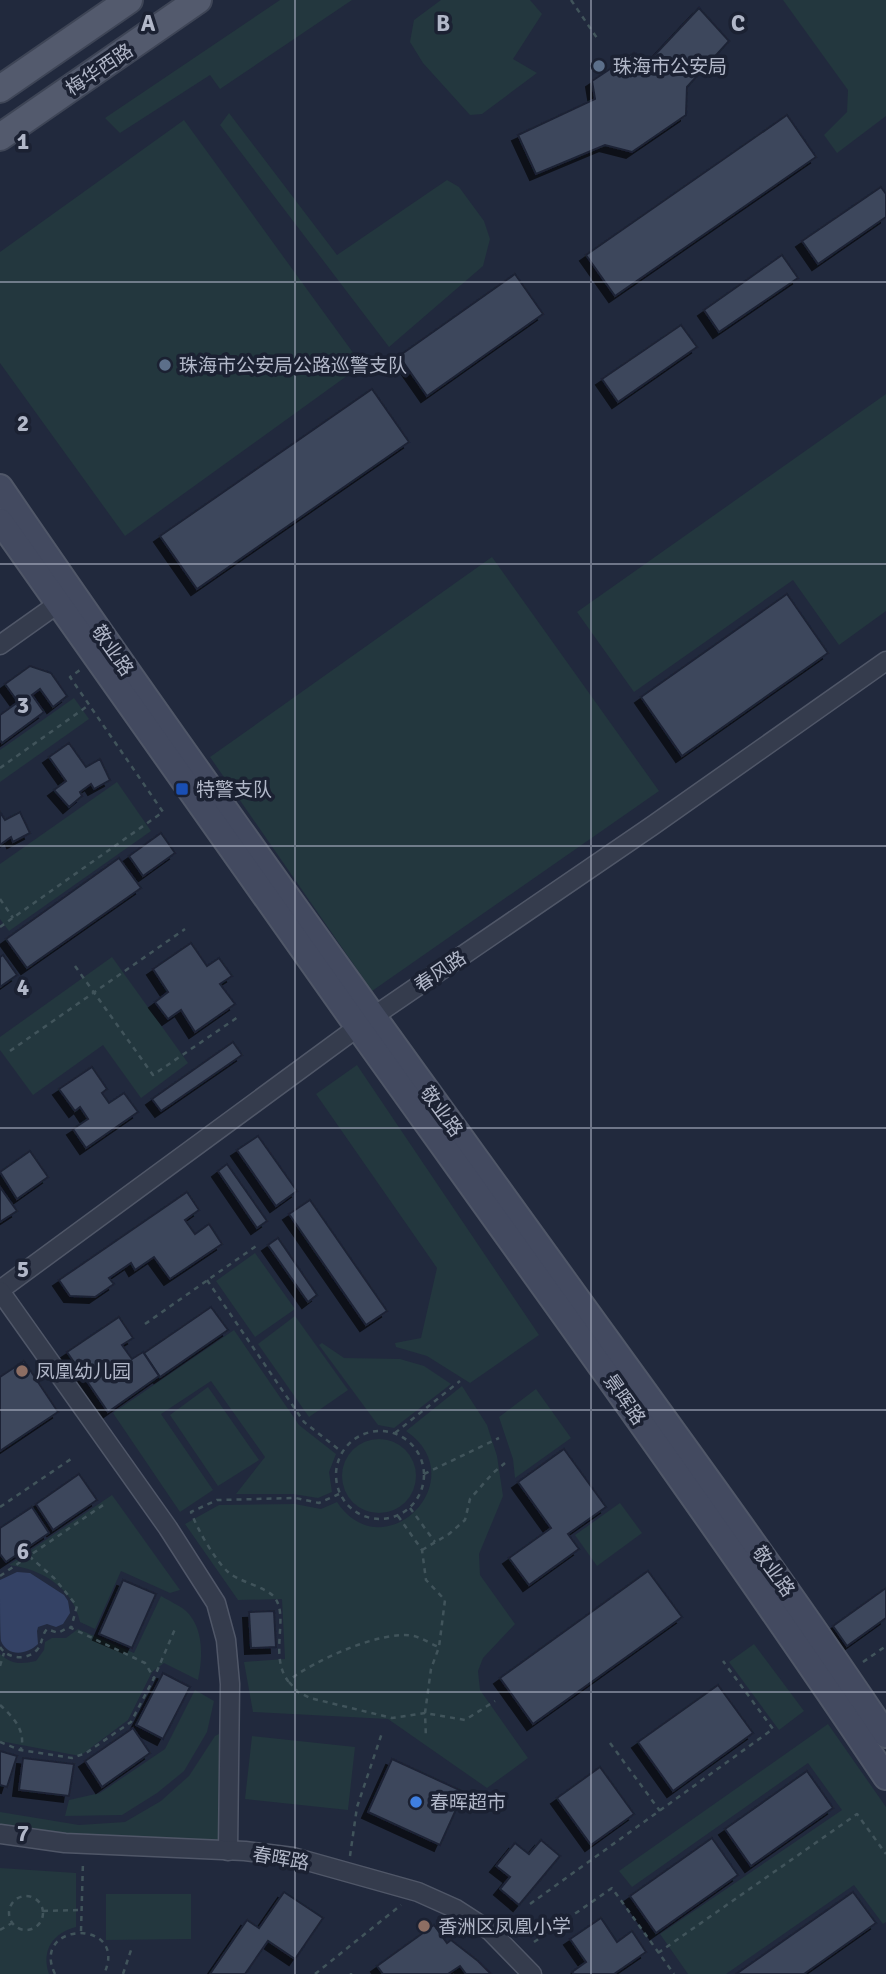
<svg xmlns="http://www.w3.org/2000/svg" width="886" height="1974" font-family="Signika,'Noto Sans SC',sans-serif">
  <defs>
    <filter id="shadow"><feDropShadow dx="-6" dy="6" stdDeviation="0" flood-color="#0009"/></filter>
  </defs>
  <rect width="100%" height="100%" fill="#21293d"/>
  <g fill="#23373e">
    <path d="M 280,0 L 352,0 L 220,89 L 210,75 L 120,133 L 105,118 Z"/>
    <path d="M 441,0 L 530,0 L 542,14 L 513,59 L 537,73 L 482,114 L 470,115 L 423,63 L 410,42 L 414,20 Z"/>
    <path d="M 783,0 L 886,0 L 886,116 L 837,153 L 824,135 L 847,112 L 848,90 Z"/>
    <path d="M 229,113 L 337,255 L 447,180 L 459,187 L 484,221 L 490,239 L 483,266 L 389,347 L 220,125 Z"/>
    <path d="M 184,120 L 362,365 L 125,536 L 0,363 L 0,252 Z"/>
    <path d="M 886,394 L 886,611 L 839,645 L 793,580 L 634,692 L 577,612 Z"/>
    <path d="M 492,557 L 659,791 L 372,991 L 210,757 Z"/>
    <path d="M 74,698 L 89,719 L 0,782 L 0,750 Z"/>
    <path d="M 117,782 L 151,831 L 9,931 L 0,919 L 0,864 Z"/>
    <path d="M 112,957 L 188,1063 L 141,1098 L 103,1045 L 33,1095 L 0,1050 L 0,1037 Z"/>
    <path d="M 357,1065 L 539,1335 L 470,1383 L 427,1356 L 396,1347 L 395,1343 L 421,1338 L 437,1268 L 316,1094 Z"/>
    <path d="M 255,1253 L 295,1309 L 255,1337 L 216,1281 Z"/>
    <path d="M 295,1316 L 348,1390 L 309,1417 L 258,1344 Z"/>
    <path d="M 234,1330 L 299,1425 L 336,1454 L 329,1472 L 332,1492 L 318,1498 L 293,1494 L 236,1494 L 265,1457 L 211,1381 L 161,1414 L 213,1490 L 180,1512 L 113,1413 Z"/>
    <path d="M 322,1343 L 344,1358 L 400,1359 L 424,1366 L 451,1384 L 394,1428 L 378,1425 L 319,1345 Z"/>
    <path d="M 462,1386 L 487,1425 L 497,1456 L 503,1496 L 479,1554 L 480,1575 L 515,1624 L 483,1658 L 478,1671 L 480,1690 L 528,1758 L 487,1788 L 388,1719 L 253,1712 L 244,1662 L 285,1659 L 282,1599 L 238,1600 L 185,1524 L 219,1505 L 295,1504 L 321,1509 L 337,1502 C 384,1572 476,1479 406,1431 Z"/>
    <path d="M 208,1387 L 259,1460 L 218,1486 L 170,1415 Z"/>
    <path d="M 536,1389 L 571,1438 L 515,1478 L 513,1459 L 499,1417 Z"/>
    <circle cx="379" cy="1476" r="37"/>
    <path d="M 112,1495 L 180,1590 L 170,1593 L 121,1571 L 95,1629 L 80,1622 C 73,1588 42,1569 9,1565 Z"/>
    <path d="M 620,1503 L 642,1533 L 597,1566 L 575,1535 Z"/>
    <path d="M 161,1596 C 169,1601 179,1605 186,1611 C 204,1628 203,1658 198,1680 L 164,1663 L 152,1672 L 128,1720 L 80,1756 L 0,1741 L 0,1654 C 12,1665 21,1664 36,1661 L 44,1650 L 45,1642 L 52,1638 L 66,1638 L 78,1629 L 134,1653 Z"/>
    <path d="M 754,1644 L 804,1711 L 779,1730 L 729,1662 Z"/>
    <path d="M 195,1690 L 214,1701 L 207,1732 L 184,1771 L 157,1793 L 122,1815 L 65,1816 L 69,1800 L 100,1793 L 165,1749 Z"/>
    <path d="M 828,1724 L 886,1807 L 886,1922 L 883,1924 L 854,1885 L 726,1974 L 688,1974 L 660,1934 L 842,1810 L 808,1763 L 632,1887 L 619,1871 Z"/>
    <path d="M 221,1733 L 221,1843 L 69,1839 L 0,1829 L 0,1812 L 79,1825 L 125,1822 L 161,1801 L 189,1776 L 215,1736 Z"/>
    <path d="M 252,1736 L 355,1747 L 348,1810 L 245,1799 Z"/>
    <path d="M 0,1868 L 76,1873 L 76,1927 C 53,1933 41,1950 49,1974 L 0,1974 Z"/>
    <path d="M 106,1894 L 191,1894 L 191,1939 L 106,1940 Z"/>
  </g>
  <path fill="#344265" d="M 17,1572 L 30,1573 L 64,1595 L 68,1601 L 70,1613 L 63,1624 L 56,1627 L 47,1624 L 38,1627 L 37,1631 L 38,1644 C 28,1654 8,1658 1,1641 C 0,1633 0,1592 0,1580 Z"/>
  <g fill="#3d475c" stroke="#1d2334" stroke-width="2" filter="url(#shadow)">
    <path d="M 699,8 L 729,41 L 687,87 L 686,115 L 632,152 L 605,145 L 536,174 L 518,135 L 595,99 L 592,81 L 634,53 L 650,60 Z"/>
    <path d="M 787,115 L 816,157 L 615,296 L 586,255 Z"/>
    <path d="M 881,187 L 886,194 L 886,217 L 818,264 L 802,241 Z"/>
    <path d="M 782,255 L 798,278 L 719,332 L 704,310 Z"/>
    <path d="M 515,274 L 543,314 L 427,396 L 399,356 Z"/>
    <path d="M 681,325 L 697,347 L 618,402 L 602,379 Z"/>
    <path d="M 372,389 L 409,442 L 197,589 L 160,536 Z"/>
    <path d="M 787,594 L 828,653 L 682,756 L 641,697 Z"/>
    <path d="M 30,666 L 51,673 L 67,696 L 53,707 L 40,689 L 32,695 L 44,712 L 2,743 L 0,740 L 0,715 L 18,702 L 5,684 Z"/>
    <path d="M 69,743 L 86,767 L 100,759 L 110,780 L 94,789 L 91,784 L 80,792 L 82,796 L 69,807 L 54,790 L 66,781 L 49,757 Z"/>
    <path d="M 0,812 L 5,820 L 20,812 L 30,833 L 13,842 L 11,837 L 0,845 Z"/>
    <path d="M 161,833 L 175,853 L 143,876 L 129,856 Z"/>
    <path d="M 119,858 L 141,888 L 27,968 L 6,939 Z"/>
    <path d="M 191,943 L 207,966 L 219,958 L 232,976 L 220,984 L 235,1004 L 195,1032 L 181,1010 L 168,1019 L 155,1002 L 168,992 L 153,969 Z"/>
    <path d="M 3,955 L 17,975 L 0,987 L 0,957 Z"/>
    <path d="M 233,1042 L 242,1055 L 161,1111 L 152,1099 Z"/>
    <path d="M 92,1067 L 107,1089 L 102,1093 L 109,1103 L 124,1093 L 138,1112 L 86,1148 L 73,1129 L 88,1119 L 80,1107 L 75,1111 L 59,1089 Z"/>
    <path d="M 258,1136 L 297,1191 L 276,1206 L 237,1150 Z"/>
    <path d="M 30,1151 L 48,1177 L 17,1199 L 0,1172 Z"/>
    <path d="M 227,1164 L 267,1221 L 257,1228 L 218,1171 Z"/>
    <path d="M 0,1187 L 17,1211 L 0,1222 Z"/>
    <path d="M 187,1192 L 199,1210 L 185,1220 L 195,1234 L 209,1224 L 222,1244 L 170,1279 L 154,1257 L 135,1270 L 131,1263 L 109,1278 L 114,1284 L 95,1297 L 70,1296 L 59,1280 Z"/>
    <path d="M 310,1200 L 387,1311 L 366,1325 L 289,1214 Z"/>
    <path d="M 278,1238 L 317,1295 L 308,1302 L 268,1245 Z"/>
    <path d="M 211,1307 L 228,1330 L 160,1377 L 144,1353 Z"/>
    <path d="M 119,1317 L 133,1338 L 122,1345 L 132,1359 L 143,1352 L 159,1376 L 108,1412 L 67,1352 Z"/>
    <path d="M 24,1361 L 58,1412 L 0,1451 L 0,1377 Z"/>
    <path d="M 564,1449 L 606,1507 L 568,1534 L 579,1549 L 529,1585 L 509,1558 L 551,1528 L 518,1482 Z"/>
    <path d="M 79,1474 L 97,1500 L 53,1530 L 36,1504 Z"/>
    <path d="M 32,1507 L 49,1533 L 6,1562 L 0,1554 L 0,1528 Z"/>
    <path d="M 648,1571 L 682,1617 L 533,1724 L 500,1678 Z"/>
    <path d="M 123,1580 L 156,1594 L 132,1648 L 99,1634 Z"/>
    <path d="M 886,1588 L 886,1618 L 847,1646 L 833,1626 Z"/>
    <path d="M 274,1611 L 276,1647 L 251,1648 L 249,1612 Z"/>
    <path d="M 163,1673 L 190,1687 L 163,1739 L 136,1725 Z"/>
    <path d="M 718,1685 L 753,1733 L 673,1791 L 638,1742 Z"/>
    <path d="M 133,1728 L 150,1753 L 102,1787 L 85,1761 Z"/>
    <path d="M 0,1751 L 17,1756 L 7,1787 L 0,1785 Z"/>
    <path d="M 23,1758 L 74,1764 L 69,1796 L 19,1790 Z"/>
    <path d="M 392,1759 L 464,1792 L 440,1845 L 368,1812 Z"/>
    <path d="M 600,1767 L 634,1814 L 591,1845 L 557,1798 Z"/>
    <path d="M 807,1771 L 833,1808 L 751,1866 L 725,1829 Z"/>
    <path d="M 712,1838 L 738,1875 L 656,1933 L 630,1896 Z"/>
    <path d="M 541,1840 L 560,1856 L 519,1905 L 500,1889 L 510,1877 L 496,1866 L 515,1843 L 529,1854 Z"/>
    <path d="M 284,1892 L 323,1918 L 295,1959 L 268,1941 L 245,1974 L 210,1974 L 247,1920 L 259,1928 Z"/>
    <path d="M 853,1892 L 876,1923 L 804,1974 L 736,1974 Z"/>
    <path d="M 601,1918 L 617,1942 L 632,1931 L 646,1952 L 614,1974 L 574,1974 L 572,1972 L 586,1962 L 570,1939 Z"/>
    <path d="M 434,1925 L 447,1943 L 451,1940 L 478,1961 L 491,1974 L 466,1974 L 460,1966 L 448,1974 L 383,1974 L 377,1966 Z"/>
  </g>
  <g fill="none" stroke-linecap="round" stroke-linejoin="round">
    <g stroke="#505768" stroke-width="21">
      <g id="minor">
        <path d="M 0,645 L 59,603"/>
        <path d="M 0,1290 L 358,1027 L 652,826 L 886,661"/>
        <path d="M 0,1291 L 168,1528 L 216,1603 L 226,1640 L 230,1684 L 228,1851"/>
        <path d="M 0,1834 L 65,1843 L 245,1851 L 293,1857 L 418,1892 L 456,1909 L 490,1931 L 532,1974"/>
      </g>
    </g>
    <g stroke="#505768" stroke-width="28">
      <g id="secondary">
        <path d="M 0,487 C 189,764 388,1036 584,1308 C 686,1449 789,1590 886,1735"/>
        <path d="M 0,521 C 120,689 238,858 357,1026 C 535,1275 715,1522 886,1777"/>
      </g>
    </g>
    <g stroke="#3e4556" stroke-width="30">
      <g id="primary">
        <path d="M 0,89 L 129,0"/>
        <path d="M 0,137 L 198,0"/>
      </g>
    </g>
    <g stroke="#41545b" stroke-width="2.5" stroke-dasharray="5 5" stroke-linecap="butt">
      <path d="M 571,0 L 599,41"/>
      <path d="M 0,768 L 89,705"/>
      <path d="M 0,899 L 13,918"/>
      <path d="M 0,927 L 163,812 L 70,677 L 80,670"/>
      <path d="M 75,966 L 153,1075 L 238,1017"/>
      <path d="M 10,1051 L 185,929"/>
      <path d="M 207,1280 L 304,1422 L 342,1452"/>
      <path d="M 145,1324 L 259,1244"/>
      <circle cx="380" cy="1475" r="44"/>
      <path d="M 395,1433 L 460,1381"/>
      <path d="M 424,1474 L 499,1438"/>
      <path d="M 339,1494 L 319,1503 L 296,1498 L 217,1500 L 191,1512 C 197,1529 215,1560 228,1572 C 239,1582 267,1587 275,1598 C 289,1617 269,1656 288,1681 C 313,1661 383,1629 414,1636 C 422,1638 431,1644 439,1647"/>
      <path d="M 0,1507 L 71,1459"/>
      <path d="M 410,1508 L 435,1542"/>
      <path d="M 398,1516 L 422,1550 L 426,1580 L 445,1600 L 439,1647 L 431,1669 L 425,1713 L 426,1738"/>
      <path d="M 422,1550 L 449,1534 L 465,1520 L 470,1499 L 493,1473 L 505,1463"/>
      <path d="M 29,1556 L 54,1578 L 77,1606 L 71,1628"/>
      <path d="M 0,1576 L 106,1503"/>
      <path d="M 0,1647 C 8,1659 26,1661 37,1650 C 43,1643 41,1636 47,1629 L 58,1633 L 69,1627 L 145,1663 L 154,1678"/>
      <path d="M 863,1662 L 886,1646"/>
      <path d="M 0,1666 L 4,1653"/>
      <path d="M 289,1682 L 298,1692 L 310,1698 L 392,1718 L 425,1713 L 465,1720 L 495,1701"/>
      <path d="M 0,1705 C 13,1717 26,1730 21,1749"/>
      <path d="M 0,1742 L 20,1750 L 72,1758 L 86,1753 L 131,1722 L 154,1678 L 175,1629"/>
      <path d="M 610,1743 L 660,1811"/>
      <path d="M 350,1856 L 357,1807 L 382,1733"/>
      <circle cx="26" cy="1913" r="17"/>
      <path d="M 530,1904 L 773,1729 L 723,1661"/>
      <path d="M 43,1911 L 82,1910"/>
      <path d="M 0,1930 L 12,1923"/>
      <path d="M 81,1931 L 83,1861"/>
      <path d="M 534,1942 L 612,1888 L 674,1974"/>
      <path d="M 658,1953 L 857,1814 L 886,1854"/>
      <path d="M 351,1973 L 351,1974"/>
      <path d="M 55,1974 C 29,1921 130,1918 104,1974"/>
      <path d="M 123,1974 L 132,1947"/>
      <path d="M 315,1974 L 401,1905"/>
    </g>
    <use href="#minor" stroke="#353c4d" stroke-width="18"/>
    <use href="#secondary" stroke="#434a60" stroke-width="24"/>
    <use href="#primary" stroke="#535a6d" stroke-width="26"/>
  </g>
  <path fill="none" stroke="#b1b7c8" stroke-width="2" stroke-opacity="0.55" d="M 295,0 L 295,1974M 591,0 L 591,1974M 0,282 L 886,282M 0,564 L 886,564M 0,846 L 886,846M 0,1128 L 886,1128M 0,1410 L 886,1410M 0,1692 L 886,1692"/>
  <g fill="#5c6f8a" stroke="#1b2132" stroke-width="2.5">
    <circle cx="599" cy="66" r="7"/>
    <circle cx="165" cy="365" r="7"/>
  </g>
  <rect fill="#1a4fb4" stroke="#1b2132" stroke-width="2.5" x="175" y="782" width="14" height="14" rx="3.5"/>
  <g fill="#8d6e63" stroke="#1b2132" stroke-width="2.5">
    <circle cx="22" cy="1371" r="7"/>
    <circle cx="424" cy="1926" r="7"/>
  </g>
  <circle fill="#3f7fe0" stroke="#1b2132" stroke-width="2.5" cx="416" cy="1802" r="7"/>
  <g text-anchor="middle" stroke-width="7" stroke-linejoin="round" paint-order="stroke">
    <g font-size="19" fill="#b1b7c8" stroke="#1b2132" text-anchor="start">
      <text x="613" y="73">珠海市公安局</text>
      <text x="179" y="372">珠海市公安局公路巡警支队</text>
      <text x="196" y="796">特警支队</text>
      <text x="36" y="1378">凤凰幼儿园</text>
      <text x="430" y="1809">春晖超市</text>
      <text x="438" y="1933">香洲区凤凰小学</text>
    </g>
    <g font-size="19" fill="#b1b7c8" stroke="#1b2132">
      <text transform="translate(99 69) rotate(-34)" y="7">梅华西路</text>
      <text transform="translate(113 650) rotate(55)" y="7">敬业路</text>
      <text transform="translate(440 971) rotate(-34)" y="7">春风路</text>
      <text transform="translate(442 1111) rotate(54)" y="7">敬业路</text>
      <text transform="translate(625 1399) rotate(55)" y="7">景晖路</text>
      <text transform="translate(774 1571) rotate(54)" y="7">敬业路</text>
      <text transform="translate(281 1858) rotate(10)" y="7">春晖路</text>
    </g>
  </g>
  <g font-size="23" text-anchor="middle" font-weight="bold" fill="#b1b7c8" stroke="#1b2132" stroke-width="7" stroke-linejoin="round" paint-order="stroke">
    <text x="148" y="31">A</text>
    <text x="443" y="31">B</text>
    <text x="738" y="31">C</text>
    <text x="23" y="149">1</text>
    <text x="23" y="431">2</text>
    <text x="23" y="713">3</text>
    <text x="23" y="995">4</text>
    <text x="23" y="1277">5</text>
    <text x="23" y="1559">6</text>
    <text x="23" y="1841">7</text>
  </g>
</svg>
